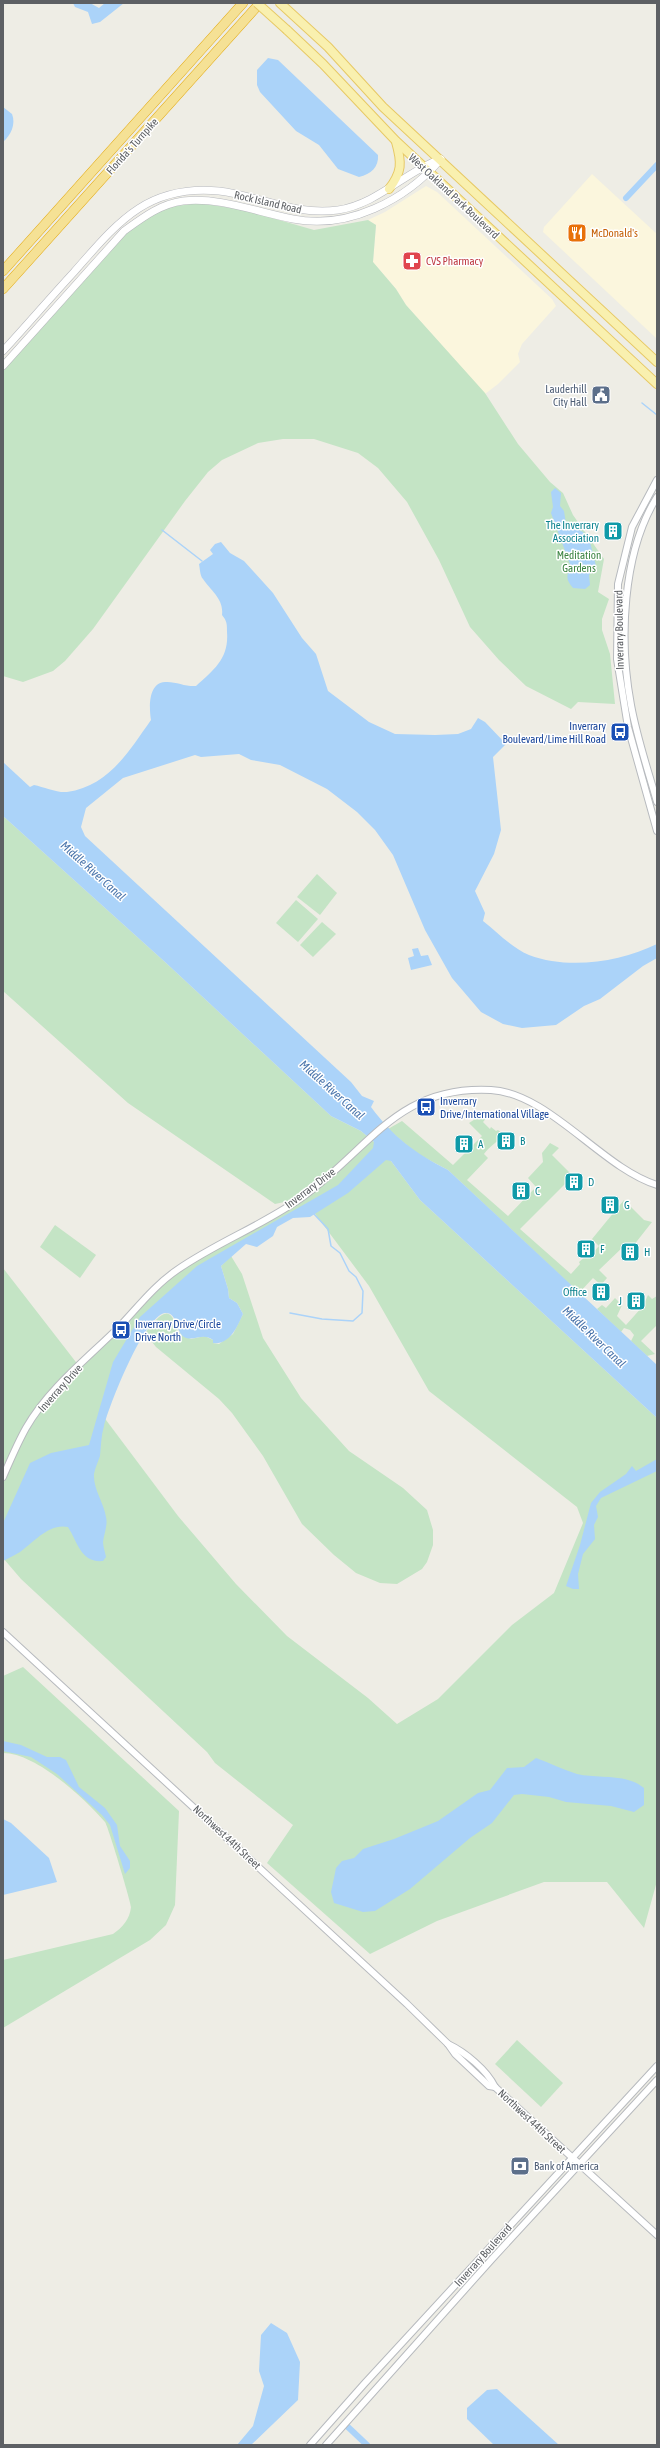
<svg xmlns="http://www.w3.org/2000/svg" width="660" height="2448" font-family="'Asap Condensed',sans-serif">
  <rect width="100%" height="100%" fill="#eeede5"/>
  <g fill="#fbf6dd">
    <path d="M 592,174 L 657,234 L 657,339 L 543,232 L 544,227 Z"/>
    <path d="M 426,186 L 437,192 L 552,299 L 556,306 L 522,344 L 518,354 L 520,362 L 498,384 L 485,394 L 406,305 L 396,289 L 373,262 L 376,225 L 368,220 L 385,212 Z"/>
  </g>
  <g fill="#c4e4c5" fill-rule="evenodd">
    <path d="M 199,203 L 244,210 L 314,230 L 368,220 L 376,225 L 373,262 L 396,289 L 406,305 L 485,393 L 518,444 L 550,482 L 563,493 L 573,515 L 604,559 L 598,592 L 609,599 L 602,619 L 602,630 L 610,654 L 615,704 L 578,702 L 571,709 L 526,686 L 499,660 L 470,627 L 439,560 L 407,502 L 378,468 L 358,453 L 314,439 L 283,439 L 258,443 L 222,460 L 208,472 L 185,501 L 93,629 L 65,661 L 53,671 L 23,682 L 3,676 L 3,371 L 125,234 L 162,208 Z"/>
    <path d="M 3,816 L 165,962 L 331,1116 L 361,1131 L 374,1142 L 374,1148 L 391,1161 L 420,1200 L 657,1418 L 657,1881 L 644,1928 L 607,1882 L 544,1882 L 437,1921 L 370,1954 L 267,1863 L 293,1825 L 215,1763 L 207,1752 L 21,1579 L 3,1558 L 3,1268 L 79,1366 L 176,1270 L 298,1199 L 275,1204 L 128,1103 L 3,991 ZM 310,1207 L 369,1286 L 429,1391 L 577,1507 L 583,1523 L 554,1593 L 512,1625 L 438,1699 L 397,1724 L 368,1698 L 287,1636 L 236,1584 L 178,1516 L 103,1416 L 117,1365 L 171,1291 L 262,1232 Z"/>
    <path d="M 317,874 L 337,893 L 320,915 L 297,897 Z"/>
    <path d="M 296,900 L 318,919 L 298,942 L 276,923 Z"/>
    <path d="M 322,922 L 336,934 L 313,957 L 300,945 Z"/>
    <path d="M 489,1115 L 483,1122 L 490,1129 L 491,1127 L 496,1131 L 498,1130 L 504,1135 C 497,1142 489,1147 484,1154 L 488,1158 L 467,1180 L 508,1216 L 536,1187 L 528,1178 L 543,1162 L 542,1153 L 550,1143 L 559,1148 L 552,1155 L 573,1176 L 520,1229 L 571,1274 L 580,1264 L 579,1262 L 587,1255 L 590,1256 L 599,1246 L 592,1239 L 624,1200 L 644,1220 L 652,1222 L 630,1250 L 624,1246 L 599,1270 L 607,1278 L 601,1285 L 593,1278 L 579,1293 L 448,1170 L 416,1153 L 388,1129 L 402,1121 L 453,1165 L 482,1136 L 469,1123 L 480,1116 Z"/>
    <path d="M 55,1225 L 96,1255 L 80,1278 L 40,1247 Z"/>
    <path d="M 231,1256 L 242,1274 L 263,1338 L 301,1398 L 349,1451 L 403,1488 L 427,1510 L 433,1530 L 433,1545 L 427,1562 L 422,1569 L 397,1584 L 380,1583 L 356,1573 L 334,1555 L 302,1524 L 263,1456 L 232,1413 L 219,1399 L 156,1347 L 145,1333 C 159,1316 170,1300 178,1332 L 191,1339 L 205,1336 L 213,1340 L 213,1343 L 219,1344 L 233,1334 L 243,1314 L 237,1303 L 229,1298 L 228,1289 L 221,1266 Z"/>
    <path d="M 648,1295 L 652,1299 L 657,1296 L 657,1325 L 641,1341 L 655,1354 L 647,1356 L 631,1341 L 634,1335 L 630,1330 L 624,1328 L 621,1332 L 597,1309 L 602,1305 L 606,1308 L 615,1298 L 622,1305 L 617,1316 L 626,1325 L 643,1306 Z"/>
    <path d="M 23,1667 L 179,1811 L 175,1905 L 166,1925 L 150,1940 L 3,2028 L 3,1960 L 113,1934 C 122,1928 130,1919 131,1907 C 131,1902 108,1826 105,1822 C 84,1798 36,1753 3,1753 L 3,1676 Z"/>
    <path d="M 517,2040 L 563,2083 L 541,2107 L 495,2064 Z"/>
  </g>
  <g fill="#abd3f9">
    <path d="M 73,3 L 90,3 L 99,8 L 105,3 L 124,3 L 100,22 L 92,24 L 88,12 L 75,7 Z"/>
    <path d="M 268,58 L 278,60 L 378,155 C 379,167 371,174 359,177 L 338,169 L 319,145 L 296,131 L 260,92 L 257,85 L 257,70 Z"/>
    <path d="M 3,107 L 12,114 C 16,124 11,135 3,142 Z"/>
    <path d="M 555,488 L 561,493 L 560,506 L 564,511 L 566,524 L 583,532 L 590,542 L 596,566 L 589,575 L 590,585 L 585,589 L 573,588 C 567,581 565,577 571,567 L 551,513 L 553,507 L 551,492 Z"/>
    <path d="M 221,542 L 230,553 L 244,561 L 273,593 L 302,638 L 316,654 L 328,691 L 369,722 L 395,734 L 435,735 L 458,734 L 471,729 L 478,718 L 485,722 L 506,744 L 493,757 L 501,830 L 494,854 L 475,891 L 485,913 L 483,921 C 497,932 512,948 529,955 C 569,970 620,962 657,944 L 657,958 L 643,966 L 600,999 L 584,1006 L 556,1025 L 522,1028 L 503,1024 L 481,1012 L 452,978 L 425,930 L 393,855 L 375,830 L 357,812 L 327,789 L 280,765 L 251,760 L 239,754 L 201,757 L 195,755 L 123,778 L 86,808 L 81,827 L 85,836 L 351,1082 L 362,1096 L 374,1101 L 371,1107 C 393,1137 415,1153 448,1170 L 657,1365 L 657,1418 L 420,1200 L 391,1161 L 386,1160 L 348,1193 L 310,1217 L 293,1218 L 277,1227 L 273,1236 L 257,1247 L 246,1244 L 221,1266 L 228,1289 L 229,1298 L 237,1303 L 243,1314 C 237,1327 230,1345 213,1343 L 213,1340 C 203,1332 194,1342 184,1337 C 175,1331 178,1312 165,1313 C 144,1316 109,1406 104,1426 C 101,1436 101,1446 100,1456 C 98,1462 95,1468 94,1474 C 93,1489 104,1503 106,1517 C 108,1525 104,1534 103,1542 C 103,1546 105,1552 106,1557 L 103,1561 C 81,1563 78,1543 68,1527 C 49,1523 34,1542 20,1552 C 15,1555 9,1558 3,1561 L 3,1523 L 30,1463 L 51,1453 L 89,1445 L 113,1362 L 140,1317 L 197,1266 L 338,1185 L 373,1148 L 374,1142 L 361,1131 L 331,1116 L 165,962 L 3,816 L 3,762 L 30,787 L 34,785 C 44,787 57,793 67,792 C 109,786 129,751 151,720 C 149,708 148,683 165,682 C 175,681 186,687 196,686 C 215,669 229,658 227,632 C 227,624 227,621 222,615 C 224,599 211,591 203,579 C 200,576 200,569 199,564 L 213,554 L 210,550 L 215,544 Z"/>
    <path d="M 418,948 L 421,956 L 428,955 L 432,965 L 411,970 L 408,958 L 414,956 L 412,949 Z"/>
    <path d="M 657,1459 L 657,1471 L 601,1498 L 596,1506 L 598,1517 L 594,1525 L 595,1539 L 583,1554 L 578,1574 L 579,1589 L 573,1589 L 566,1586 L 580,1545 L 591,1503 L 600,1492 L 626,1474 L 632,1466 L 636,1471 Z"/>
    <path d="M 3,1741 L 21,1745 L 47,1757 L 60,1757 L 66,1760 L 79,1787 L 105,1808 L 117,1825 L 120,1846 L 130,1861 L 130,1868 L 125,1874 L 110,1825 L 102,1815 L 57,1774 L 31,1757 L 3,1751 Z"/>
    <path d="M 536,1758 C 550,1763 564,1770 577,1774 C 599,1779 626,1773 644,1788 L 644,1805 L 634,1812 L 611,1806 L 566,1802 L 549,1797 L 522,1794 L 514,1795 L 492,1823 L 470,1838 L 410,1889 L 375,1911 L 363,1912 L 334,1903 L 331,1892 L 334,1878 L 336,1868 L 342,1861 L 354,1858 L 363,1849 L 394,1839 L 438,1821 L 478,1793 L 490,1790 L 507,1768 L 524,1767 Z"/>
    <path d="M 3,1819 L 11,1823 L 49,1858 L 57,1882 L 3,1895 Z"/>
    <path d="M 271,2323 L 287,2333 L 300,2362 L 298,2400 L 251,2445 L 237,2445 L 253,2426 L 264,2386 L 259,2371 L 261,2335 Z"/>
    <path d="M 497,2389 L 559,2445 L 494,2445 L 467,2419 L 467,2408 L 487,2390 Z"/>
  </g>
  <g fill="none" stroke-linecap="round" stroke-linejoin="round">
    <g stroke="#abd3f9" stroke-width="1.5">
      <path d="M 642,403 L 657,415"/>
      <path d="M 162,530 L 202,561"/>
      <path d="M 290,1313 L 322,1319 L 353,1321 L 362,1313 L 363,1291 L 356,1277 L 349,1271 L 340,1253 L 331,1246 L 328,1229 L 314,1214"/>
    </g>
    <g stroke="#abd3f9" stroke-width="6">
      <path d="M 626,198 L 657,165"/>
      <path d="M 348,2427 L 367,2445"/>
    </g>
    <g stroke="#b7babe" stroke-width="8">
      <g id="tertiary">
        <path d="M 657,480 L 632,527 L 618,584 L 617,659 L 628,727 L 657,831"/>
        <path d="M 657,497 C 622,553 619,641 631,705 C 637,738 648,770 657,802"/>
        <path d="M 3,1477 C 10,1461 17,1444 26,1428 C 49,1388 88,1358 120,1326 C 138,1307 155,1285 177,1270 C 217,1242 264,1225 304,1196 C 370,1148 398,1085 491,1090 C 549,1093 602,1168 657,1185"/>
        <path d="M 3,1632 L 407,2004 L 448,2044 L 455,2054 L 489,2086 L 495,2087"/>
        <path d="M 448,2044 C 465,2052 487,2070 495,2087 L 657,2235"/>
        <path d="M 310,2445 L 365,2383 L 657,2066"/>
        <path d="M 326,2445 L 492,2259 L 657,2080"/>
      </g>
    </g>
    <g stroke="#b7b9be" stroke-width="8">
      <g id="secondary">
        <path d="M 3,351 C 27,325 50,298 74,272 C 117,223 147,184 219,191 C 260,196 296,216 338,210 C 377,204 404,173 440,159"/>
        <path d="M 3,366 L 124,231 C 142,218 160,204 183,201 C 221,197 256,212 293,219 C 348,230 406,200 441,159"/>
      </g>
    </g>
    <g stroke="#e7c965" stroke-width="10">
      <g id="primary">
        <path d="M 280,3 L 328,47 L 383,107 L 657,362"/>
        <path d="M 287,30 L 323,64 L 396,141 L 657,384"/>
        <path d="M 389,189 C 402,172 402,163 396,142"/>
      </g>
    </g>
    <g stroke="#e3aa11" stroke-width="10">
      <g id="motorway">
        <path d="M 3,271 L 243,3"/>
        <path d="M 3,289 L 260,3"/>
      </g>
    </g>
    <use href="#tertiary" stroke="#fff" stroke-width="6"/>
    <use href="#secondary" stroke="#fff" stroke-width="7"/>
    <use href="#primary" stroke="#f9f0af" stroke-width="8"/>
    <use href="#motorway" stroke="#f5e195" stroke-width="9"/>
    <g stroke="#e7c965" stroke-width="10" stroke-linecap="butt">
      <path id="primary-bridge" d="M 257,3 L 287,30"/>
    </g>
    <use href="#primary-bridge" stroke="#f9f0af" stroke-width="8"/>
  </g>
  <defs>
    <g id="restaurant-square" transform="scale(1)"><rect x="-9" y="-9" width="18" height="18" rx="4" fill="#e8710a" stroke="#fff"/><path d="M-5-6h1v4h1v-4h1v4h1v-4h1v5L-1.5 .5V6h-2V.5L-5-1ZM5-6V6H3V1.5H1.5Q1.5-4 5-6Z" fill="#fff"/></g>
    <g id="pharmacy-square" transform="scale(1)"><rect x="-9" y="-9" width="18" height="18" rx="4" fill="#e0444e" stroke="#fff"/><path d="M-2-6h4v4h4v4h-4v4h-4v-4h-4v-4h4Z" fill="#fff"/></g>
    <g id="civic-square" transform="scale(1)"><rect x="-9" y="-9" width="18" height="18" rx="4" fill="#5c6f8a" stroke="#fff"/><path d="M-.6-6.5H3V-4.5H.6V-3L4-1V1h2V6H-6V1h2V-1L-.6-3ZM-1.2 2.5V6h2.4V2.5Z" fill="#fff"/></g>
    <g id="building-square" transform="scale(1)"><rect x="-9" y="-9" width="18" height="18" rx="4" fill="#0f9aa8" stroke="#fff"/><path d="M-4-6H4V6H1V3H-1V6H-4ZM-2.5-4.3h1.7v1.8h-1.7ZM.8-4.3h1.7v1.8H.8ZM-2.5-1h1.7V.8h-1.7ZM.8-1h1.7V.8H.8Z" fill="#fff"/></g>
    <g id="bus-square" transform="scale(1)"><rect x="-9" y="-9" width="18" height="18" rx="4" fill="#1a4fb4" stroke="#fff"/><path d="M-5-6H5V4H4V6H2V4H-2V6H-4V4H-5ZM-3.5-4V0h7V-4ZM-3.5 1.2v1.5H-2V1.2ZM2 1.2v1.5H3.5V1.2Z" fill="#fff"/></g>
    <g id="bank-square" transform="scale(1)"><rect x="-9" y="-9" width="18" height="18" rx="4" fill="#5c6f8a" stroke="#fff"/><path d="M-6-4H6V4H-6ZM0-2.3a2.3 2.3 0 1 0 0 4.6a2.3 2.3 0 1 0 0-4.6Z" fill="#fff"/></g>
  </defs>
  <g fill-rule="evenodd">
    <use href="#restaurant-square" x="577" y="233"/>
    <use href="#pharmacy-square" x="412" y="261"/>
    <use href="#civic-square" x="601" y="395"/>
    <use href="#building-square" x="613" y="531"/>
    <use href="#bus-square" x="620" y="732"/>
    <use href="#bus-square" x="426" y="1107"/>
    <use href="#building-square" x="506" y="1141"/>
    <use href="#building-square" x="464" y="1144"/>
    <use href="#building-square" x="574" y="1182"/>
    <use href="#building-square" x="521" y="1191"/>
    <use href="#building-square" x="610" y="1205"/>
    <use href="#building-square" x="586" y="1249"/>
    <use href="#building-square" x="630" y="1252"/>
    <use href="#building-square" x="601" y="1292"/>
    <use href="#building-square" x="636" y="1301"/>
    <use href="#bus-square" x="121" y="1330"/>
    <use href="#bank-square" x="520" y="2166"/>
  </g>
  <g text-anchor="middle" stroke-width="3" stroke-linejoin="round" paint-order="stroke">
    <g font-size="11" fill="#5d6064" stroke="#fff">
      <text transform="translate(132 146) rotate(-48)" y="4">Florida's Turnpike</text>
      <text transform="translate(454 196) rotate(43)" y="4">West Oakland Park Boulevard</text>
      <text transform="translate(268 202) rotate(13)" y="4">Rock Island Road</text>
      <text transform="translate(619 630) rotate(-91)" y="4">Inverrary Boulevard</text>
      <text transform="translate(310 1188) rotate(-37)" y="4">Inverrary Drive</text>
      <text transform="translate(60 1388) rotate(-48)" y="4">Inverrary Drive</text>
      <text transform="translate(227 1837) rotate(43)" y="4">Northwest 44th Street</text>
      <text transform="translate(532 2121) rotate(43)" y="4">Northwest 44th Street</text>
      <text transform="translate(483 2255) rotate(-48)" y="4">Inverrary Boulevard</text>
    </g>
    <g font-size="11" fill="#c56008" stroke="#fff" text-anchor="start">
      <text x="591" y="237">McDonald's</text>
    </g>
    <g font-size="11" fill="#be3a42" stroke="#fff" text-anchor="start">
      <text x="426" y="265">CVS Pharmacy</text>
    </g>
    <g font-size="11" fill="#4e5e75" stroke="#fff" text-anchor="end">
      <text x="587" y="393">Lauderhill<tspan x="587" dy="13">City Hall</tspan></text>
      <text x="534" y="2170" text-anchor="start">Bank of America</text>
    </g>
    <g font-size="11" fill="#0d838f" stroke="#fff" text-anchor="start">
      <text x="599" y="529" text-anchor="end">The Inverrary<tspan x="599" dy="13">Association</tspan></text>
      <text x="520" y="1145">B</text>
      <text x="478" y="1148">A</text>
      <text x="588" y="1186">D</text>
      <text x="535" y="1195">C</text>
      <text x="624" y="1209">G</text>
      <text x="600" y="1253">F</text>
      <text x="644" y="1256">H</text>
      <text x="587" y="1296" text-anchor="end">Office</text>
      <text x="622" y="1305" text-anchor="end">J</text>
    </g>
    <g font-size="11" fill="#3c8443" stroke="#fff">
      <text x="579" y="559">Meditation<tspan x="579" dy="13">Gardens</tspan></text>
    </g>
    <g font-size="11" fill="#164399" stroke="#fff" text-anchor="start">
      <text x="606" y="730" text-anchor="end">Inverrary<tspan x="606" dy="13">Boulevard/Lime Hill Road</tspan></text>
      <text x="440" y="1105">Inverrary<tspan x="440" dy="13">Drive/International Village</tspan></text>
      <text x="135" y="1328">Inverrary Drive/Circle<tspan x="135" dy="13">Drive North</tspan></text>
    </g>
    <g font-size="12" font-style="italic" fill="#4873aa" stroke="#fff">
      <text transform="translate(93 871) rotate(42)" y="4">Middle River Canal</text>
      <text transform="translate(332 1090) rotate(42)" y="4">Middle River Canal</text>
      <text transform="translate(594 1337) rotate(44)" y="4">Middle River Canal</text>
    </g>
  </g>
  <rect width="660" height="2448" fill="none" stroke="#5d6064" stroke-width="8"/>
</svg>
